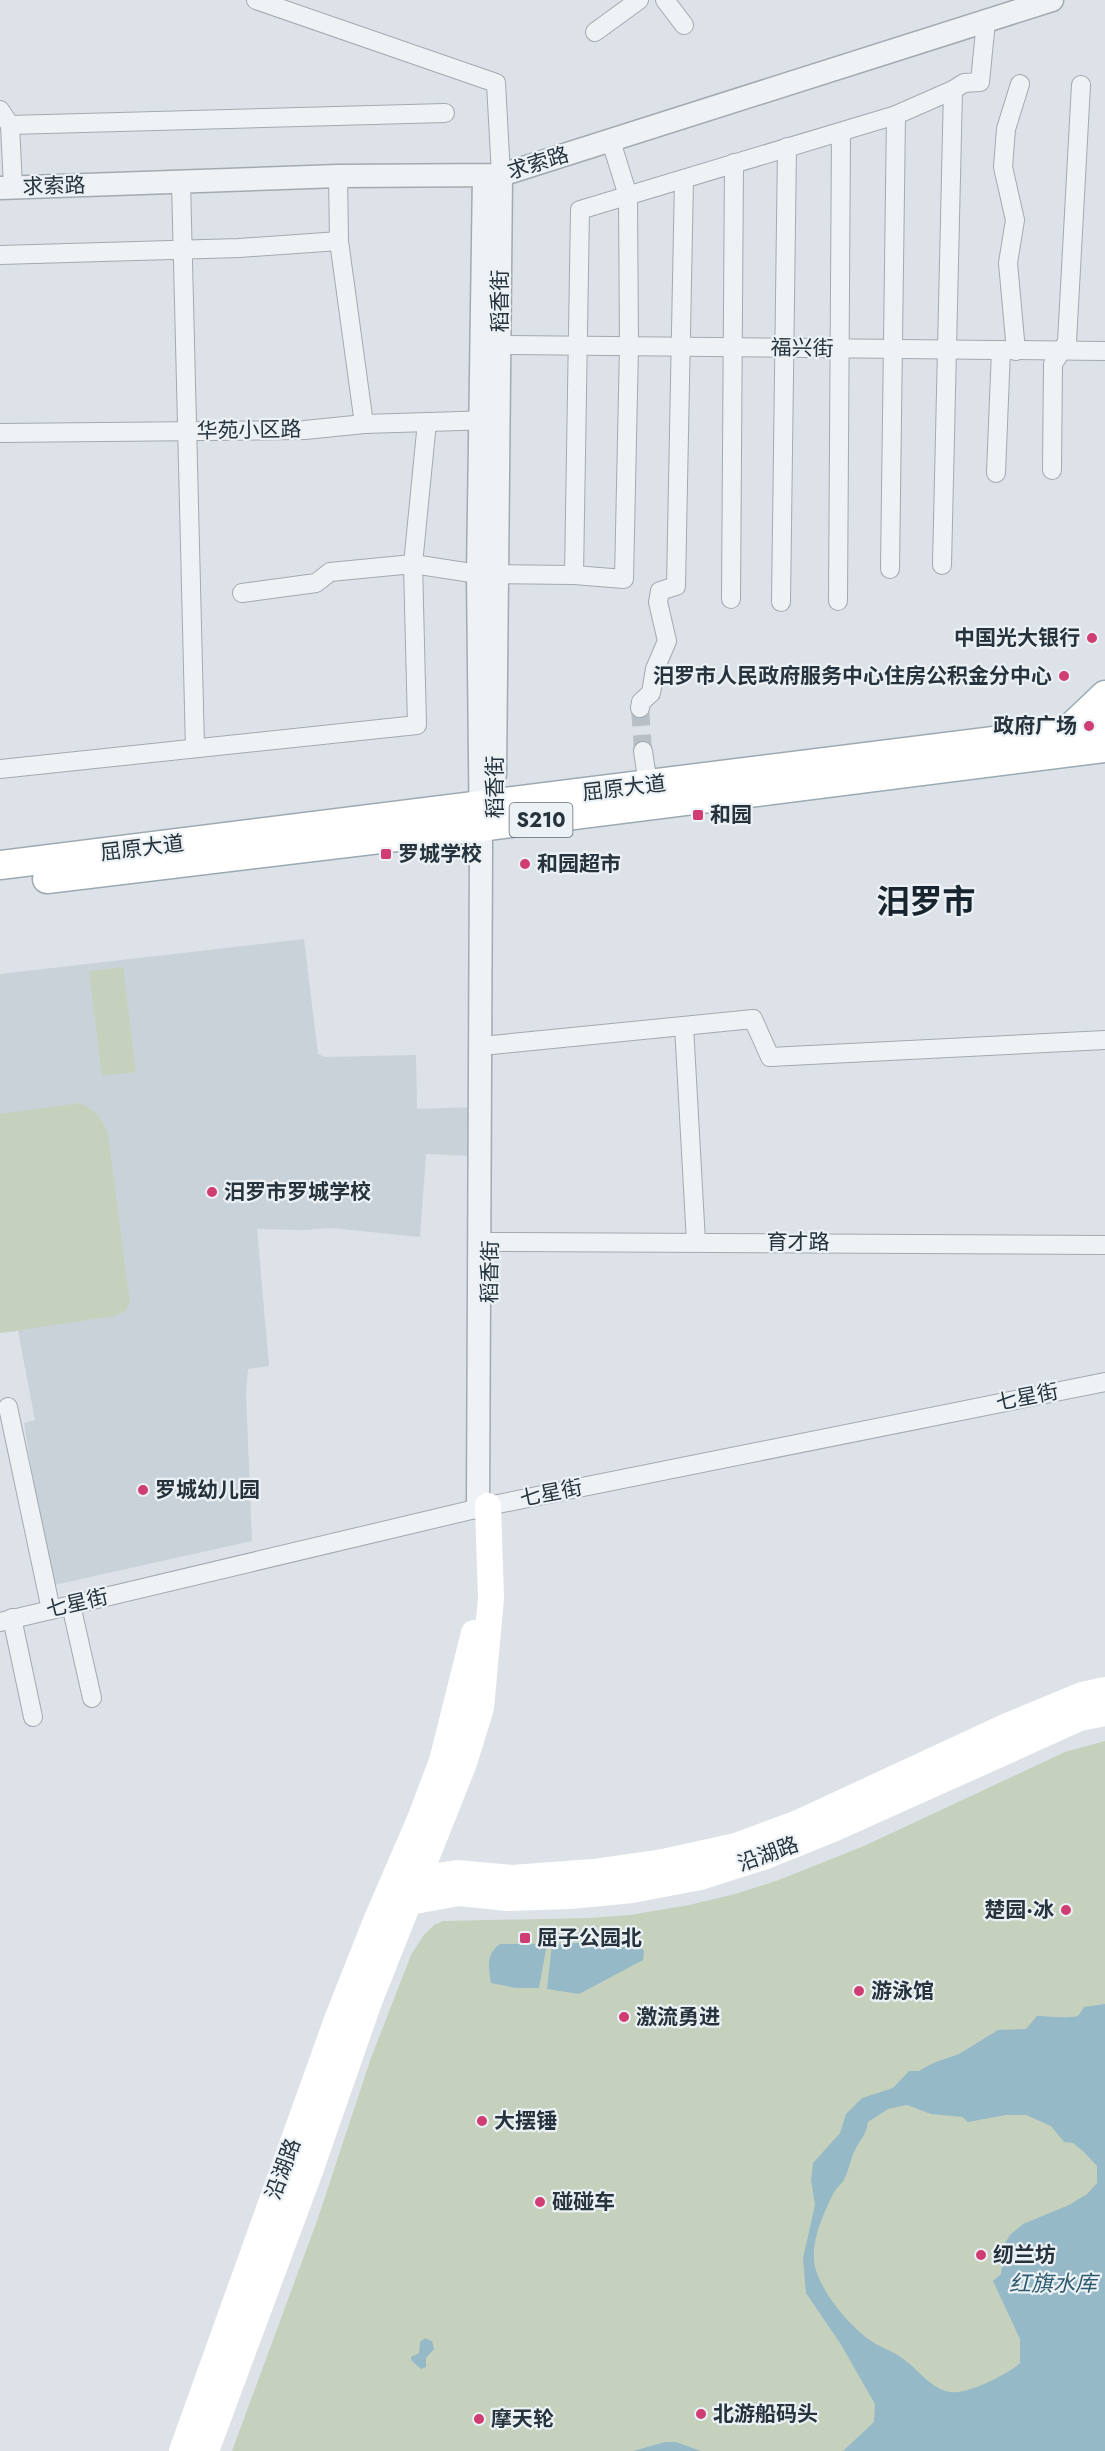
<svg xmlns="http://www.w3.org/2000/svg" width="1105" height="2451" font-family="Jost,'Noto Sans SC',sans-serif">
  <rect width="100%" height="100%" fill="#dce2e7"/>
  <path fill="#cad2d9" d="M 304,939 L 318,1054 L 325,1057 L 416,1055 L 417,1109 L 473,1107 L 473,1156 L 426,1154 L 420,1237 L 331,1228 L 304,1230 L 257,1229 L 269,1366 L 248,1369 L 246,1394 L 252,1541 L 50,1586 L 24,1423 L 35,1420 L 18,1331 L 0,1333 L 0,974 Z"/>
  <g fill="#c6d1bd">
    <path d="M 123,967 L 136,1072 L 102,1076 L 89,971 Z"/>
    <path d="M 79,1103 C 95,1110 102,1117 108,1134 L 130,1303 L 125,1311 L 115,1316 L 0,1333 L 0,1114 Z"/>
    <path d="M 1105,1741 L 1105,2451 L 232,2451 L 317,2221 L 371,2058 L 411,1955 L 423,1936 L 434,1925 L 443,1921 L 589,1918 L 630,1915 L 689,1905 L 735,1894 L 776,1881 L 864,1846 L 1065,1752 Z"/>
  </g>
  <g fill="#96b9c8" fill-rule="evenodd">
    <path d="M 636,1941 L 644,1951 L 643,1960 L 579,1994 L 547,1989 L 552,1944 Z"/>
    <path d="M 500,1944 L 547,1944 L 539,1988 L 516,1988 L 491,1983 C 488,1967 486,1954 500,1944 Z"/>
    <path d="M 1105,2004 L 1105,2451 L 843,2451 L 874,2422 L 875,2404 L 840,2343 L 806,2293 L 803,2258 L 815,2205 L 811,2180 L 813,2163 L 840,2133 L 846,2114 L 862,2098 L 893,2088 L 909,2071 L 919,2071 L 933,2063 L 959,2054 L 998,2030 L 1026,2029 L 1037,2016 C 1053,2016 1061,2019 1078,2016 L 1084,2007 ZM 907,2105 L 931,2114 L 962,2117 L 968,2122 L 1006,2115 L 1026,2115 L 1051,2126 L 1064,2142 L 1073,2143 L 1084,2152 L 1097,2166 L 1097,2183 L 1087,2194 L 1069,2205 L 1023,2224 L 1010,2235 L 1005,2243 L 1001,2274 L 993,2281 L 1020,2339 L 1020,2363 C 1007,2375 966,2395 950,2392 C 932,2389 919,2371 906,2361 C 895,2352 889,2351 878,2345 C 853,2332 816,2288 814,2260 C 812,2238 824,2213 833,2194 C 835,2189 841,2185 844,2180 C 849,2170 850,2160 855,2150 C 861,2138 866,2136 868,2122 L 888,2109 Z"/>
    <path d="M 425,2338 L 432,2341 L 434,2349 L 426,2358 L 426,2367 L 421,2369 L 411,2360 L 411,2357 L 419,2353 L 420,2342 Z"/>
    <path d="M 665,2442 L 676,2442 L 701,2451 L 633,2451 Z"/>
  </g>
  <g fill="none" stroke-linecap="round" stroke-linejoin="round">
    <path stroke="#b8bfc5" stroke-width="18" stroke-dasharray="18 9" stroke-linecap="butt" d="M 640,708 L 643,751"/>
    <g stroke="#a2aab1" stroke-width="20">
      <g id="minor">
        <path d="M 256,0 L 496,83 L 501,175"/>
        <path d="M 665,0 L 684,25"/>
        <path d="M 595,32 L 639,0"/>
        <path d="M 0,110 L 10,125 L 13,187"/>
        <path d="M 10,125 L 445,113"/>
        <path d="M 338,176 L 339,241 L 364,424"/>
        <path d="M 181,181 L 195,748"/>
        <path d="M 0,255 L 239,248 L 339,241"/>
        <path d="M 500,345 L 1105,351"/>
        <path d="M 1016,351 L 1008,263 L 1015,220 L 1003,167 L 1006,129 L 1020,84"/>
        <path d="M 0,433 L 305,430 L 364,424 L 493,420"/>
        <path d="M 1052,470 L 1053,364 L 1067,342 L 1081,85"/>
        <path d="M 996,473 L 1001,350"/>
        <path d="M 942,565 L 953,90"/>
        <path d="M 890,569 L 896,115"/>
        <path d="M 574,575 L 580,210 L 896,115 L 953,90 L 964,83 L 980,82 L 986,21"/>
        <path d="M 242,593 L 316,583 L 330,572 L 413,564 L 478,574 L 574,575 L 624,579 L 629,346 L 628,196 L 611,141"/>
        <path d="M 731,599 L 734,163"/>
        <path d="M 838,601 L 841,132"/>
        <path d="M 781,602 L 787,147"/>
        <path d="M 640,708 L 641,702 L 651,693 L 655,669 L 667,641 L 658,602 L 660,591 L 676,586 L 684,179"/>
        <path d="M 643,751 L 648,785"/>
        <path d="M 0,769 L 417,725 L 413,564 L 427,422"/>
        <path d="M 684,1026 L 696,1242"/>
        <path d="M 492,1045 L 753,1019 L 770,1057 L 1105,1040"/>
        <path d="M 491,1242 L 1105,1245"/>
        <path d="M 8,1407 L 51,1610"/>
        <path d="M 71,1605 L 92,1698"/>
        <path d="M 12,1618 L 33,1717"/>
        <path d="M 0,1622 L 488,1506 L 1105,1382"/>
      </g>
    </g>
    <g stroke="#a2aab1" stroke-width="25">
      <g id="tertiary">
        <path d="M 0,188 L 338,176 L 501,175 L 1052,0"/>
        <path d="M 495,774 L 501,175"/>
        <path d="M 478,1508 L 481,850 L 478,574 L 484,176"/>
      </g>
    </g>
    <g stroke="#9ba9b2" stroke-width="31">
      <g id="primary">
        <path d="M 1064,734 L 1105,695"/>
        <path d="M 0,865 L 1105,727"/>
        <path d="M 47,879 L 480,827 L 1105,748"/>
      </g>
    </g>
    <use href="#minor" stroke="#eff2f5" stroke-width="18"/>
    <use href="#tertiary" stroke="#eff2f5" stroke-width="22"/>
    <g stroke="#fff" stroke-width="26">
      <path d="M 404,1884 L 418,1879 L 457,1873 L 512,1878 L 593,1872 L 663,1862 L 736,1846 L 798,1823 L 1007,1726 L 1082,1695 L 1105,1690"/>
      <path d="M 409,1902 L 459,1893 L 508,1898 L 570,1896 L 632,1890 L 700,1877 L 766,1856 L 831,1830 L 1080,1718 L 1105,1713"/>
      <path d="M 182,2451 L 338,2017 L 374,1926 L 420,1819 L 442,1761 L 474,1633"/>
      <path d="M 206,2451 L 310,2171 L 369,2002 L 464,1763 L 481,1708 L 491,1598 L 488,1506"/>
    </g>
    <use href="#primary" stroke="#fff" stroke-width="28"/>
  </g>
  <g fill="#d03d72" stroke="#ebf1f4" stroke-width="2">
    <circle cx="1092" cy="638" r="6"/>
    <circle cx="1064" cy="676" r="6"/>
    <circle cx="1089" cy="726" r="6"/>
    <rect x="692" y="809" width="12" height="12" rx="3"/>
    <rect x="380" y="848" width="12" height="12" rx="3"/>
    <circle cx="525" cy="864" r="6"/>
    <circle cx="212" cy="1192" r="6"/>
    <circle cx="143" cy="1490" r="6"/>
    <circle cx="1066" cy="1910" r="6"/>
    <rect x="519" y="1932" width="12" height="12" rx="3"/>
    <circle cx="859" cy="1991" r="6"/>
    <circle cx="624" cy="2017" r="6"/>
    <circle cx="482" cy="2121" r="6"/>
    <circle cx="540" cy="2202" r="6"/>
    <circle cx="981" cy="2255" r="6"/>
    <circle cx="701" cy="2414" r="6"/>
    <circle cx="479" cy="2419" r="6"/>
  </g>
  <g text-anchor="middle" stroke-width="4.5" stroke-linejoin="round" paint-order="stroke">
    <rect fill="#ebf1f4" stroke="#616c74" stroke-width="1.5" x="509.5" y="803" width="63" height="34" rx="4.5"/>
    <g font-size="20" font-weight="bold" fill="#26333d">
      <text x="541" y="827">S210</text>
    </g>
    <g font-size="21" fill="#26333d" stroke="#ebf1f4">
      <text transform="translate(538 163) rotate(-17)" y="7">求索路</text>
      <text transform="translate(54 186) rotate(-2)" y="7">求索路</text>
      <text transform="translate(500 301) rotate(-90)" y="7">稻香街</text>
      <text transform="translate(802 348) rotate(1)" y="7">福兴街</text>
      <text transform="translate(249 430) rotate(-1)" y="7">华苑小区路</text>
      <text transform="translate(495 787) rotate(-90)" y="7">稻香街</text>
      <text transform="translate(624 788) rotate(-7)" y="7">屈原大道</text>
      <text transform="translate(142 848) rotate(-7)" y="7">屈原大道</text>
      <text x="798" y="1249">育才路</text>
      <text transform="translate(490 1272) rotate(-89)" y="7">稻香街</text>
      <text transform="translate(1027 1397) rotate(-11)" y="7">七星街</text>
      <text transform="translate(551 1493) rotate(-11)" y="7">七星街</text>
      <text transform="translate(77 1603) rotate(-13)" y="7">七星街</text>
      <text transform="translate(768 1854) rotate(-20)" y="7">沿湖路</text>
      <text transform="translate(283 2169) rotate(-70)" y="7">沿湖路</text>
    </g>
    <g font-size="21" font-weight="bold" fill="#26333d" stroke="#ebf1f4" text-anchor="start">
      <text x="1080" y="645" text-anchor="end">中国光大银行</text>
      <text x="1052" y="683" text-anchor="end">汨罗市人民政府服务中心住房公积金分中心</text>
      <text x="1077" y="733" text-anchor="end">政府广场</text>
      <text x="710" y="822">和园</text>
      <text x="398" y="861">罗城学校</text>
      <text x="537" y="871">和园超市</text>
      <text x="224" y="1199">汨罗市罗城学校</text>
      <text x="155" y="1497">罗城幼儿园</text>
      <text x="1054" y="1917" text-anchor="end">楚园·冰</text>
      <text x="537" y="1945">屈子公园北</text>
      <text x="871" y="1998">游泳馆</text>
      <text x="636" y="2024">激流勇进</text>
      <text x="494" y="2128">大摆锤</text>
      <text x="552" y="2209">碰碰车</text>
      <text x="993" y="2262">纫兰坊</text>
      <text x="713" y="2421">北游船码头</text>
      <text x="491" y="2426">摩天轮</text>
    </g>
    <g font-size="22" font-style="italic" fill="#2f5b71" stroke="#ebf1f4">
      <text x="1053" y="2291">红旗水库</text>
    </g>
    <g font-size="33" font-weight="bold" fill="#18242e" stroke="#ebf1f4">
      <text x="926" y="913">汨罗市</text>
    </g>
  </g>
</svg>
